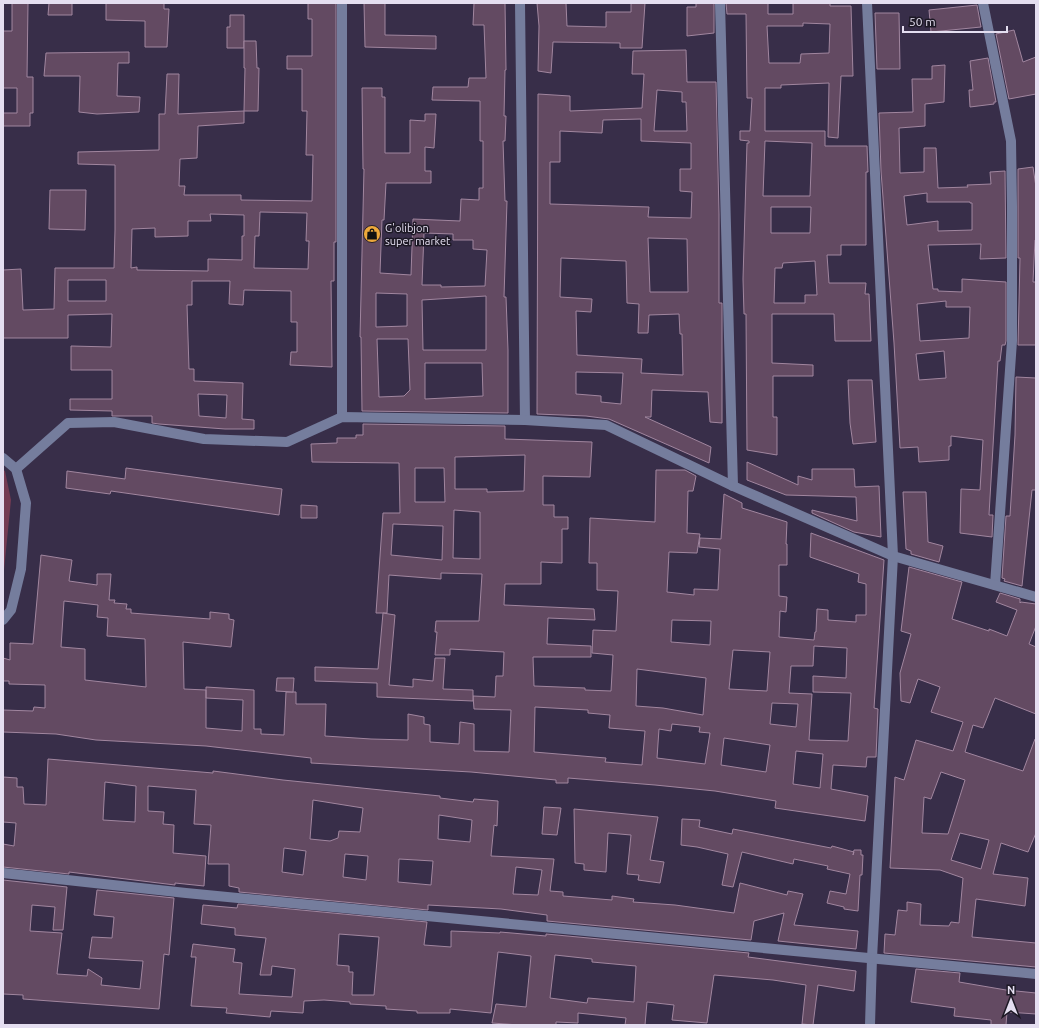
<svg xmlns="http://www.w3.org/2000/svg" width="1039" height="1028" font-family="Ubuntu,sans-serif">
  <rect width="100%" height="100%" fill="#382e49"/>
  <path fill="#743b53" d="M 3,470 L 5,471 L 11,500 L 3,580 Z"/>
  <g fill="#634a62" stroke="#a1869f" fill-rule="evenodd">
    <path d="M 12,3 L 28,3 L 27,77 L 33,77 L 33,113 L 30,113 L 30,126 L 3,126 L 3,113 L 17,113 L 17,88 L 3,88 L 3,31 L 12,31 Z"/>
    <path d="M 49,3 L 72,3 L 72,15 L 48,15 Z"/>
    <path d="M 106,3 L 164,3 L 164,9 L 169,9 L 167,47 L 145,47 L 145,21 L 106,20 Z"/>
    <path d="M 308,3 L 336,3 L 336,242 L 334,242 L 334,281 L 331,281 L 332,367 L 290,365 L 291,352 L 297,352 L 297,322 L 291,322 L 291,291 L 244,290 L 243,305 L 229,304 L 230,281 L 192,281 L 192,305 L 187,305 L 189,369 L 194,369 L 194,381 L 243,383 L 242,419 L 254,420 L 254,429 L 225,429 L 159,424 L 152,423 L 152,416 L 112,416 L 112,411 L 70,410 L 70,399 L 112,399 L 112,370 L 71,370 L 71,346 L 111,347 L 112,314 L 68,315 L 68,338 L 3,338 L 3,270 L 21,269 L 23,310 L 54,309 L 55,268 L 114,268 L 115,230 L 115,165 L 78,164 L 78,152 L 159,150 L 159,114 L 165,114 L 167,74 L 179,74 L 178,114 L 244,111 L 244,123 L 198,126 L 197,158 L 180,159 L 179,186 L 185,186 L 184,195 L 241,195 L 241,200 L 312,201 L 313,155 L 306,155 L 307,111 L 302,111 L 302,69 L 287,69 L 287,56 L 312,56 L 312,19 L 308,19 ZM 260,212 L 307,213 L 306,241 L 309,241 L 308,269 L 254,268 L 255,236 L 259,236 ZM 210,214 L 244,215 L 244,236 L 242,236 L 242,260 L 208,259 L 208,271 L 137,270 L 137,267 L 131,268 L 132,229 L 155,228 L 155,237 L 188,236 L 188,221 L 211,221 ZM 68,280 L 106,280 L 106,301 L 68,301 ZM 198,394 L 227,395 L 226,418 L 199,416 Z"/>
    <path d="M 364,3 L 385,3 L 385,35 L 436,36 L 436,49 L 365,47 Z"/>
    <path d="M 474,3 L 505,3 L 506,70 L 505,70 L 504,116 L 506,116 L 505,141 L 503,141 L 505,201 L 507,201 L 504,297 L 506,297 L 508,350 L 508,413 L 362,411 L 361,337 L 360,337 L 364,169 L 363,169 L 362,88 L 382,88 L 382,97 L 385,97 L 385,153 L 410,153 L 410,120 L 425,121 L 425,114 L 436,114 L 434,148 L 425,147 L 425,171 L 431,171 L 431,183 L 386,183 L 384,220 L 382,220 L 380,273 L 411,275 L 413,219 L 460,221 L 461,199 L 479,200 L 479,188 L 483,188 L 483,141 L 480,141 L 480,101 L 432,100 L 433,87 L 468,87 L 469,78 L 486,78 L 484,25 L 473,25 ZM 424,233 L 453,234 L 453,240 L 473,240 L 473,249 L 487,250 L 485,286 L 441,287 L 441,285 L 422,285 ZM 376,293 L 407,294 L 407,326 L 376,327 ZM 486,296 L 486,350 L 423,350 L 422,300 ZM 377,339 L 408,339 L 410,390 L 404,396 L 379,397 ZM 425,363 L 482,363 L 483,396 L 425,399 Z"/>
    <path d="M 537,3 L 566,3 L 567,26 L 606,27 L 606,12 L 631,12 L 631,3 L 645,3 L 642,48 L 620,48 L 620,43 L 553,42 L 551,73 L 538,71 L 539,26 Z"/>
    <path d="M 696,3 L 714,3 L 714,33 L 687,36 L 687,7 L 696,7 Z"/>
    <path d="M 726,3 L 768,3 L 768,14 L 793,14 L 793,3 L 830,3 L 830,6 L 851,6 L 853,76 L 841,76 L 838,138 L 828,137 L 829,83 L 781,85 L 781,88 L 765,88 L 765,131 L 825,131 L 825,146 L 867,146 L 868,172 L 866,172 L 866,245 L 841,245 L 841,255 L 827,255 L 829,283 L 866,283 L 865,294 L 869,294 L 871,341 L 835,341 L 834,314 L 772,314 L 772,363 L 813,365 L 813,376 L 773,376 L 773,417 L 777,417 L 777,455 L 747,450 L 746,314 L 744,314 L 743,279 L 747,143 L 749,143 L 749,141 L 740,140 L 740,131 L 750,131 L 752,98 L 747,98 L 746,14 L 727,14 ZM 803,23 L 830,24 L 829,53 L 801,54 L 800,63 L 769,63 L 767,26 L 803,26 ZM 765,141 L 812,143 L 810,196 L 763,196 ZM 771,207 L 811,207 L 810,233 L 771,233 ZM 815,261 L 817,295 L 805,295 L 805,303 L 774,303 L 775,268 L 782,268 L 783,263 Z"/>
    <path d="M 977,5 L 981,27 L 931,32 L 929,10 Z"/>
    <path d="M 875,13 L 899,13 L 900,69 L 877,69 Z"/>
    <path d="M 230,15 L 244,15 L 244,48 L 227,48 L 227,27 L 230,27 Z"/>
    <path d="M 1014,30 L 1023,62 L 1036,57 L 1036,94 L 1009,99 L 996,34 Z"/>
    <path d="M 244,41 L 256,41 L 257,68 L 259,68 L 258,111 L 244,111 L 245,68 L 244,68 Z"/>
    <path d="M 686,50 L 687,82 L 716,82 L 719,214 L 719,303 L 722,303 L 722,423 L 710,422 L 708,392 L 652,390 L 651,417 L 645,417 L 711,447 L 709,463 L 609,419 L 586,416 L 537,414 L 538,94 L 570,96 L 570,111 L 642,108 L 644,74 L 632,74 L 633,51 ZM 657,90 L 682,92 L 682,102 L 686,102 L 687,131 L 654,131 ZM 641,119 L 641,141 L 691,143 L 691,169 L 680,169 L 680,191 L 692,192 L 691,218 L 648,217 L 649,207 L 550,204 L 550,162 L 560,162 L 560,131 L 602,133 L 603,120 ZM 648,238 L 687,239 L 688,292 L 650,292 ZM 561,258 L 626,261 L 627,303 L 639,304 L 638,333 L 648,333 L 649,315 L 679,314 L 680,334 L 682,334 L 683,375 L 641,373 L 642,359 L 577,355 L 576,311 L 591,312 L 592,299 L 560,297 ZM 576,372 L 623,373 L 621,404 L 601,402 L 601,396 L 576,394 Z"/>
    <path d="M 129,52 L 129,63 L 118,63 L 117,96 L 140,97 L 139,112 L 97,114 L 79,112 L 80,76 L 44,76 L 46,53 Z"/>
    <path d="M 988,58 L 996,102 L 994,102 L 994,104 L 970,107 L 969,90 L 973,90 L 970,61 Z"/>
    <path d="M 945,65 L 944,102 L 925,104 L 925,126 L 899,128 L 900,173 L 924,172 L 924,148 L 936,148 L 938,188 L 968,187 L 967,185 L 991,184 L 990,172 L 1005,171 L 1006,258 L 980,259 L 981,244 L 928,245 L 933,289 L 938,289 L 938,291 L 962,292 L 962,279 L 1006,282 L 1006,341 L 1005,345 L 1002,345 L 1000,361 L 998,361 L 989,515 L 993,515 L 992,537 L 960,533 L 961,489 L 980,490 L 983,440 L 951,436 L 951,446 L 949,446 L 949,460 L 919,462 L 918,447 L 900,448 L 894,343 L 881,171 L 879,113 L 913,112 L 912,79 L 932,79 L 932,66 ZM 927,193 L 927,202 L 970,202 L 970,203 L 972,203 L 972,230 L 938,231 L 938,221 L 907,225 L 904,196 ZM 946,301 L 946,307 L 970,307 L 969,338 L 920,341 L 917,304 ZM 944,351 L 946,378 L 919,380 L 916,354 Z"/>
    <path d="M 1033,167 L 1036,187 L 1036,240 L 1035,240 L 1033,282 L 1036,282 L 1036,345 L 1018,345 L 1020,258 L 1018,258 L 1018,169 Z"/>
    <path d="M 50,190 L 86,190 L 85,230 L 49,229 Z"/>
    <path d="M 1016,377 L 1036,378 L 1036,490 L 1032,490 L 1022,586 L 1004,581 L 1005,579 L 1002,578 L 1006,516 L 1010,516 L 1015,435 Z"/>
    <path d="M 848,380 L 872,380 L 876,442 L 853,444 L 850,423 Z"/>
    <path d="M 363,424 L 505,426 L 505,439 L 592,442 L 590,477 L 543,476 L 543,505 L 554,505 L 554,517 L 568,517 L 568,529 L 562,529 L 562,563 L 541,562 L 541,584 L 505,584 L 504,605 L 594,609 L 595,620 L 548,618 L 547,644 L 591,646 L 591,657 L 533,657 L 534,686 L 585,688 L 585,690 L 611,691 L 613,655 L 592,653 L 593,630 L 616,631 L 618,591 L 597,590 L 597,563 L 589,563 L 590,518 L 655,522 L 656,470 L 685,470 L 696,476 L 693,491 L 688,491 L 687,533 L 700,534 L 697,553 L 669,552 L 667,592 L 694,595 L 694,589 L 718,590 L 720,549 L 699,547 L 700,538 L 721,539 L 724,494 L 742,503 L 742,508 L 787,522 L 786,544 L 787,544 L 787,565 L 779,565 L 779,596 L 787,597 L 786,612 L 780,611 L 779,637 L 814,640 L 815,632 L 816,632 L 817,609 L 828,610 L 828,620 L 856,622 L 856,615 L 866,615 L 866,584 L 858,582 L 859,574 L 810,557 L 811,533 L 884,560 L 874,708 L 878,709 L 876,757 L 867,757 L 866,767 L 833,765 L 831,789 L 868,796 L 865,821 L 775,808 L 776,801 L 715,791 L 655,785 L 568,778 L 568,783 L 556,783 L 556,780 L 471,772 L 311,763 L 311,758 L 206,746 L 96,740 L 56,734 L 3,732 L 3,710 L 33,711 L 34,707 L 45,708 L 45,685 L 9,684 L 9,681 L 3,681 L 3,658 L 10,660 L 10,643 L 33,644 L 41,555 L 72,560 L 69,581 L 97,585 L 97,574 L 111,574 L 109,600 L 115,600 L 114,603 L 127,604 L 126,609 L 131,609 L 131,613 L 210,619 L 210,612 L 229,614 L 229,619 L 234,620 L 231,647 L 183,642 L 184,689 L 206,690 L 206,698 L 206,687 L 254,690 L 254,729 L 261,729 L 261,734 L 284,735 L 286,692 L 296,692 L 296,704 L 326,704 L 325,736 L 371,739 L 408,740 L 408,714 L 424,717 L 424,724 L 430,725 L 430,742 L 459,744 L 460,722 L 474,724 L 474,751 L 509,752 L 511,710 L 474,709 L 473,696 L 495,697 L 496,676 L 503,676 L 504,652 L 450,649 L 450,655 L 435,655 L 437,632 L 435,632 L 436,621 L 479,621 L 482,574 L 441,573 L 441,579 L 389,575 L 387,613 L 376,613 L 383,513 L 400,513 L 399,463 L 312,462 L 311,444 L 337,443 L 337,438 L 356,438 L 356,435 L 363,435 ZM 525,455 L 524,491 L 487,492 L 487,489 L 455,489 L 455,457 ZM 415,468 L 444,468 L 445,502 L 415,502 ZM 454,510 L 480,512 L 480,559 L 453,558 ZM 393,524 L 443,526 L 442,560 L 391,555 ZM 64,601 L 98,605 L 97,617 L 108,618 L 107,636 L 145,639 L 146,687 L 85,680 L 85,649 L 61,647 ZM 672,620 L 711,621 L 710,645 L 671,642 ZM 814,646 L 847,648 L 846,678 L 813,676 L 813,692 L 851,693 L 848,741 L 809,740 L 812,694 L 789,693 L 791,666 L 813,666 ZM 733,650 L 770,652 L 767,691 L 729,689 ZM 637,669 L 706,678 L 703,715 L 663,708 L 636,706 ZM 206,698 L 243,700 L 242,731 L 206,728 ZM 772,703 L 798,704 L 796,727 L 770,724 ZM 535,707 L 588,710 L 588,713 L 610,715 L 609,728 L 645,731 L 642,765 L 605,762 L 606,758 L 534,752 ZM 672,724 L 700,727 L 699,732 L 710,733 L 705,764 L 657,758 L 659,729 L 671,731 ZM 724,738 L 770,745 L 766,772 L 721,765 ZM 796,751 L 823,754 L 820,788 L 793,784 Z"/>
    <path d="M 747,462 L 798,485 L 798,476 L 812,480 L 812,469 L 854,469 L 855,487 L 879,486 L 881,537 L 854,532 L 812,513 L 812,510 L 857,521 L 856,497 L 786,495 L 747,480 Z"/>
    <path d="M 126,468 L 282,489 L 279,515 L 111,491 L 110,494 L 66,488 L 67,471 L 125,479 Z"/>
    <path d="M 903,492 L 926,492 L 928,542 L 943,546 L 939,562 L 911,554 L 911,551 L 906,549 Z"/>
    <path d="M 301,505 L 317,506 L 317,518 L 301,518 Z"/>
    <path d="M 909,567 L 962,582 L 952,619 L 989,631 L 989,629 L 1007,636 L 1017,610 L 996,602 L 1000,593 L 1020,599 L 1020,603 L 1021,602 L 1036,604 L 1036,626 L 1029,644 L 1036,647 L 1036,714 L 995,698 L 983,728 L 973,725 L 965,752 L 1023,771 L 1035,739 L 1036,739 L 1036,833 L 1028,852 L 1001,843 L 993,874 L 1028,878 L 1025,906 L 976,899 L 972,937 L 1036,943 L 1036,967 L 884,953 L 885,934 L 895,935 L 898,910 L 907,911 L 907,902 L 921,904 L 920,925 L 949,926 L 951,922 L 959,923 L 963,878 L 940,870 L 890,868 L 895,777 L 904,780 L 916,740 L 953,751 L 963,722 L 931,712 L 940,687 L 918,679 L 910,703 L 901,701 L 900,673 L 911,634 L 901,631 ZM 941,772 L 965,780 L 948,834 L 922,833 L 924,797 L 931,799 ZM 960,833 L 989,840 L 981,869 L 951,860 Z"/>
    <path d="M 383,613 L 395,615 L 389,685 L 413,687 L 413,679 L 433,681 L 435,658 L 445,658 L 443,689 L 473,690 L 473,701 L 377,697 L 377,683 L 315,681 L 315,667 L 378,669 Z"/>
    <path d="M 277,678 L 294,678 L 293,692 L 276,691 Z"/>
    <path d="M 48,759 L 213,773 L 213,771 L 283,780 L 440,796 L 440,798 L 473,802 L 474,799 L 498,801 L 497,826 L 494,825 L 491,856 L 554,859 L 550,891 L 563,892 L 563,896 L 612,900 L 612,896 L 634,899 L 633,902 L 675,905 L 734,913 L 740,883 L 787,895 L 788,891 L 803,894 L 794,925 L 858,931 L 856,949 L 778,941 L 784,913 L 754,921 L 751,940 L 547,921 L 547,915 L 501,909 L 428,905 L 428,910 L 239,892 L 239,888 L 229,886 L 229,864 L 208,864 L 211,825 L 194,824 L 196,790 L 148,786 L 148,811 L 164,812 L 163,824 L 174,825 L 173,853 L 206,856 L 204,886 L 175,883 L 175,885 L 69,872 L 69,874 L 3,867 L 3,844 L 14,846 L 16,823 L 3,822 L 3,777 L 17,778 L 17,787 L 23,787 L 24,804 L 46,805 ZM 105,782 L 136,786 L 135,822 L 103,820 ZM 313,800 L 363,808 L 360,832 L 339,831 L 338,838 L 330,841 L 310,839 ZM 439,815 L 472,820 L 470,842 L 438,839 ZM 284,848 L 306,851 L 303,875 L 282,872 ZM 345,854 L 368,856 L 366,880 L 343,877 ZM 399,859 L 433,861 L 431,885 L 398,882 ZM 516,867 L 542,870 L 538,895 L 513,894 Z"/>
    <path d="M 544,807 L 561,808 L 557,835 L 542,834 Z"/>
    <path d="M 574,809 L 658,817 L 650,860 L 664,862 L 660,883 L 638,880 L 639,875 L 627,874 L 631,835 L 608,833 L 606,872 L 584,870 L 584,864 L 575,863 Z"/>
    <path d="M 682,819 L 700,820 L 699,827 L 732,834 L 733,829 L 831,848 L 832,846 L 854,852 L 853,855 L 854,850 L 861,850 L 861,855 L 863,855 L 862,875 L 860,875 L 858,911 L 844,909 L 844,907 L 827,903 L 830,891 L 846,894 L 850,874 L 827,869 L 828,866 L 794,859 L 793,864 L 742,852 L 733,887 L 722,885 L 728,854 L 697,847 L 681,845 Z"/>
    <path d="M 3,880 L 67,887 L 63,930 L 53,930 L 55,907 L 32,905 L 30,931 L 62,933 L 57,974 L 87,976 L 88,969 L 102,978 L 101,985 L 140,989 L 143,961 L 89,958 L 92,937 L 112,938 L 114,917 L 94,915 L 97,890 L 174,898 L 169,955 L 164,954 L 159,1009 L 23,999 L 23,995 L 3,994 Z"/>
    <path d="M 238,904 L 427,922 L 424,945 L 451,947 L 451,931 L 500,933 L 500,932 L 546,936 L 546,934 L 749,953 L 748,957 L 856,971 L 854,991 L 818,985 L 813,1025 L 802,1024 L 806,985 L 773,980 L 714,975 L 707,1023 L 672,1020 L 674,1005 L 647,1002 L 645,1025 L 625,1025 L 626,1018 L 578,1013 L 578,1023 L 556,1022 L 556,1025 L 519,1025 L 492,1023 L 496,1004 L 526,1007 L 531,956 L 498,952 L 491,1013 L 450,1009 L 450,1013 L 417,1013 L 417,1011 L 386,1009 L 386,1006 L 350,1004 L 350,1002 L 324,1000 L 304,1001 L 303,1013 L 271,1011 L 270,1017 L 226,1013 L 227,1008 L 191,1006 L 196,957 L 191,957 L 193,944 L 235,949 L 233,962 L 242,963 L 239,994 L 292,997 L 295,969 L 272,966 L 271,975 L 260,975 L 266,938 L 235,935 L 235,928 L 201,924 L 203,905 L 237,908 ZM 339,934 L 379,937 L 374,995 L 352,995 L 353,972 L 349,972 L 349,966 L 337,965 ZM 555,955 L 592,959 L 592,962 L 636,966 L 634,1002 L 588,998 L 587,1003 L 550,998 Z"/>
    <path d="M 916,969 L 960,973 L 959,982 L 1006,990 L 1036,993 L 1036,1014 L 1007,1012 L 1006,1025 L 991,1025 L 991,1020 L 954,1016 L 955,1008 L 911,1002 Z"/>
  </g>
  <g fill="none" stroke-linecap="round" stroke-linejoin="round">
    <g stroke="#757d9d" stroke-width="10">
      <path d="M 342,3 L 342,417"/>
      <path d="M 520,3 L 525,420"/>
      <path d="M 720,3 L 733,486"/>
      <path d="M 867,3 L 893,556 L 872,958 L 870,1025"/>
      <path d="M 983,3 L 1011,141 L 1012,206 L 1012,341 L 995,585"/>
      <path d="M 3,458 L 16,469 L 26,503 L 21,569 L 11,610 L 3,620"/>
      <path d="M 16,469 L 68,423 L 114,422 L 204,439 L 287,442 L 342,417 L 525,420 L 606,425 L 733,486 L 893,556 L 1036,597"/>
      <path d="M 3,873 L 186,893 L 1036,974"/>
    </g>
  </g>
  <defs>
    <g id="shop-disc" transform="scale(0.9)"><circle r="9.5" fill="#eda83b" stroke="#1d1925"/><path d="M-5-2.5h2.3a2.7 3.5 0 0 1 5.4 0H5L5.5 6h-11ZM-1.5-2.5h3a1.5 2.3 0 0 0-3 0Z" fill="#111"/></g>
  </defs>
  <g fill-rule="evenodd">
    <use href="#shop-disc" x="372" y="234"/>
  </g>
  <g text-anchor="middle" stroke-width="3" stroke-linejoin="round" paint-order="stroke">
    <g font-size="11" fill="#e4def0" stroke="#1d1925" text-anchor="start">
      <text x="385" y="232">G'olibjon<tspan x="385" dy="13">super market</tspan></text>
    </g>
  </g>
  <rect width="1039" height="1028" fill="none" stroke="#e4def0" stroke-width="8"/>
  <g transform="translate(1011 1000)" stroke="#1d1925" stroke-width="3" paint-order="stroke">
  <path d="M0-3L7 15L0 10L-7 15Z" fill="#e4def0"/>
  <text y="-6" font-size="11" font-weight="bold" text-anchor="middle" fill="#e4def0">N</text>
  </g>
  <path d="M903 26v6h104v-6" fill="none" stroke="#e4def0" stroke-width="2"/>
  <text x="909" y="26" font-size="12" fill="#e4def0" stroke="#1d1925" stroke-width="3" paint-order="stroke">50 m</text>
</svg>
